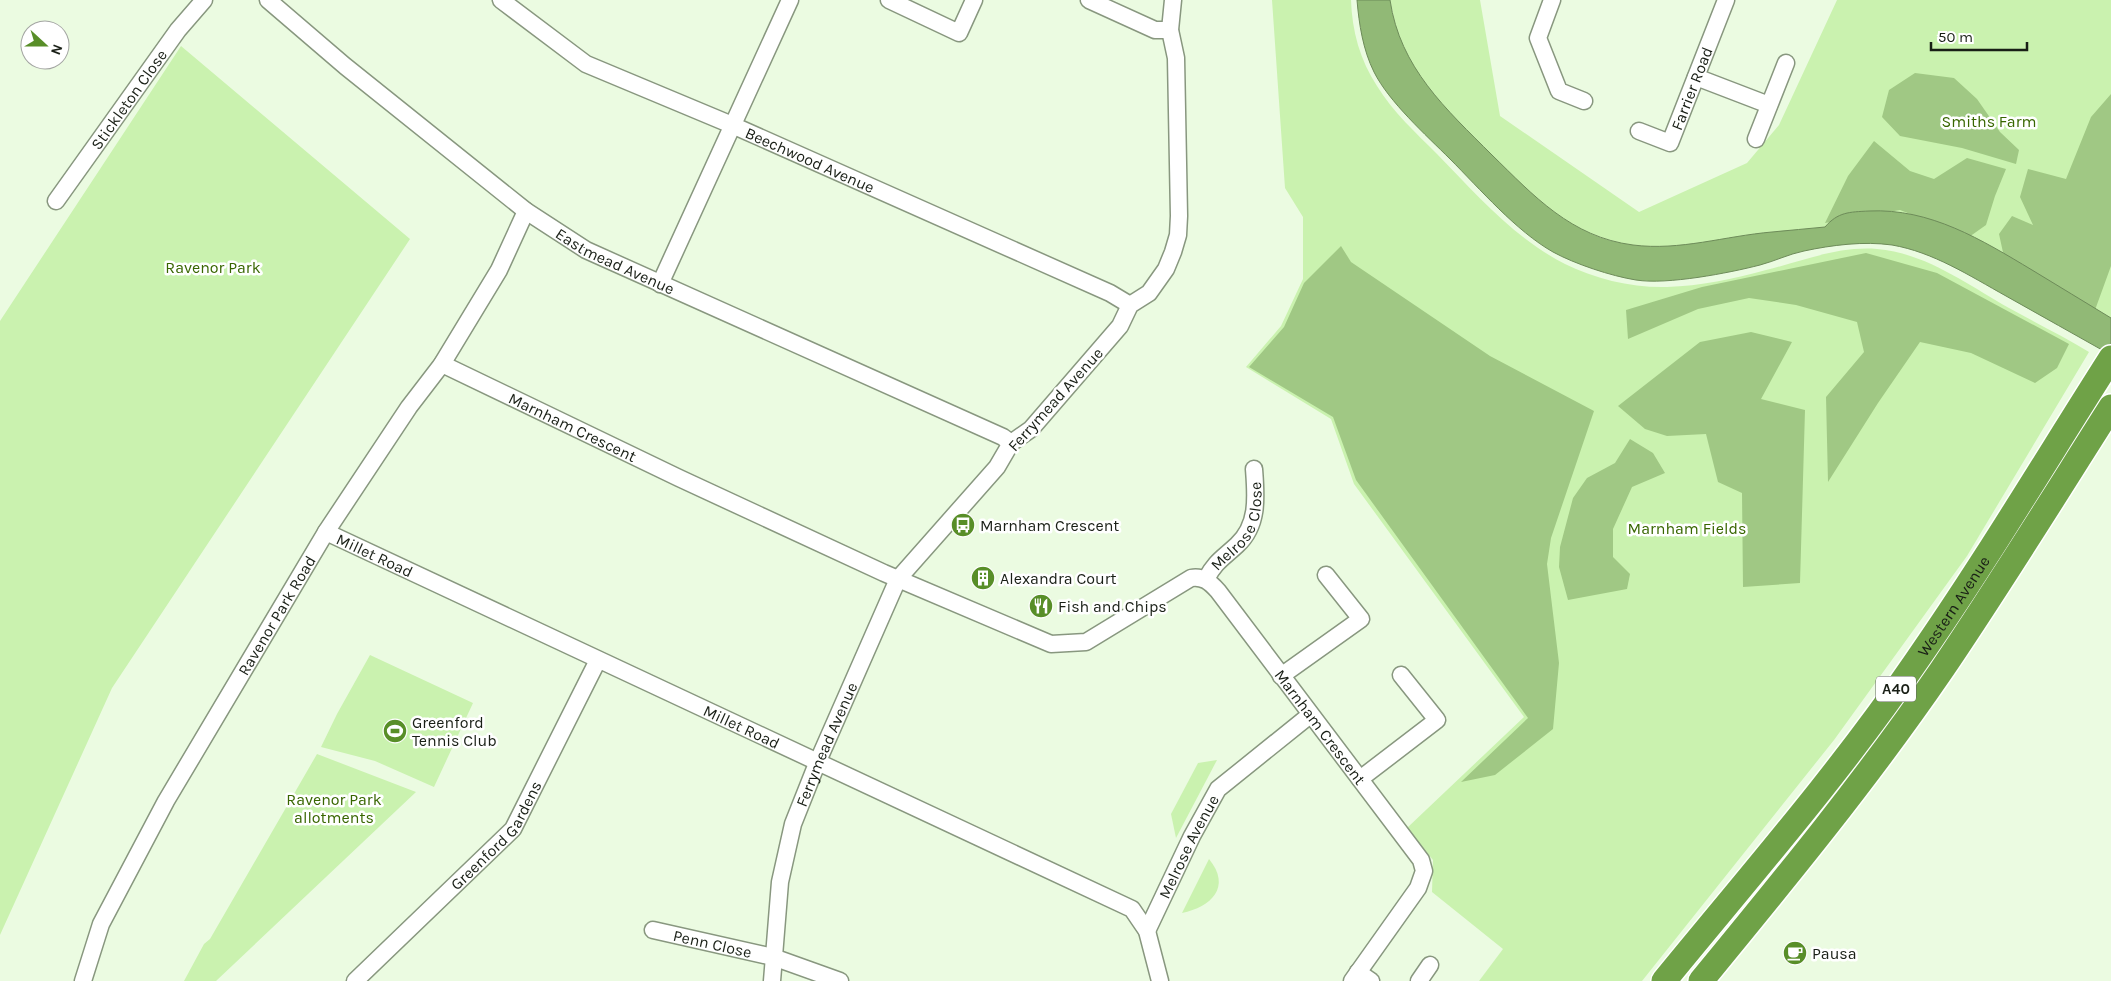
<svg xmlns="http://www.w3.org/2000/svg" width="2111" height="981" font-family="Karla,sans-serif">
  <rect width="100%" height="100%" fill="#ebfbe1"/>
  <g fill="#caf2af">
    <path d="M 1272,0 L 1351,0 C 1352,31 1360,60 1377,86 C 1393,112 1416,133 1437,154 C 1476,194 1514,238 1565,264 C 1595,279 1633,288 1667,287 C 1700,286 1734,279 1766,270 C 1803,261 1838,246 1877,249 C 1926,253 1968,285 2009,308 C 2036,323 2063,336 2089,352 L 1967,556 L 1834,740 L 1642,981 L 1479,981 L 1503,949 L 1432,892 L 1433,860 L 1407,828 L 1524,717 L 1354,484 L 1331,419 L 1246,367 L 1281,326 L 1303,279 L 1303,217 L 1285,188 Z"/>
    <path d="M 1390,0 L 1480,0 L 1500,116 L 1639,212 L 1747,163 L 1779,125 L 1837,0 L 2111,0 L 2111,324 L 1984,249 L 1818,231 L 1642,251 L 1562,224 L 1444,117 L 1401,51 Z"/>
    <path d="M 181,46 L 410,239 L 112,688 L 0,935 L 0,321 Z"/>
    <path d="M 370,655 L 473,703 L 434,787 L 375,761 L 321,747 L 337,714 Z"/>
    <path d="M 317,754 L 416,792 L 216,981 L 184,981 L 204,944 L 210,939 Z"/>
    <path d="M 1217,760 L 1176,838 L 1171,814 L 1198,763 Z"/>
    <path d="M 1209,859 C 1232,887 1211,907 1182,913 Z"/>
  </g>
  <g fill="#a0c884">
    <path d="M 1915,73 L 1954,78 L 1977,99 L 2000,132 L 2019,150 L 2016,164 L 1962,148 L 1900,136 L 1882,117 L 1889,90 Z"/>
    <path d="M 2111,94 L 2111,266 L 2095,310 L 2004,257 L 1999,234 L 2012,216 L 2033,225 L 2020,197 L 2028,169 L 2066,179 L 2091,117 Z"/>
    <path d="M 1874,141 L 1910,171 L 1934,179 L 1967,158 L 2006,169 L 1995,196 L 1986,225 L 1969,237 L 1900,210 L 1825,223 L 1848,176 Z"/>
    <path d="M 1341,246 L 1351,262 L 1490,356 L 1594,411 L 1551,538 L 1547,564 L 1559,663 L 1553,729 L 1495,775 L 1461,782 L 1528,718 L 1356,480 L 1333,417 L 1249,367 L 1284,327 L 1304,283 Z"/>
    <path d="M 1866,253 L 1937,273 L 2069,344 L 2057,368 L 2035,383 L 1971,353 L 1920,342 L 1878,403 L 1828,482 L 1826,397 L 1864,352 L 1857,322 L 1796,305 L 1749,298 L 1698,309 L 1628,339 L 1626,310 L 1702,287 Z"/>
    <path d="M 1751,332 L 1792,342 L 1761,399 L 1805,410 L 1800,583 L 1743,587 L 1742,493 L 1718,482 L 1706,434 L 1667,436 L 1645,429 L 1618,406 L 1700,342 Z"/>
    <path d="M 1630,439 L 1653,453 L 1665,473 L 1632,487 L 1613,529 L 1613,557 L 1630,574 L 1627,589 L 1568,600 L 1559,567 L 1560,547 L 1573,498 L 1587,478 L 1615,463 Z"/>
  </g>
  <path fill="#91b976" stroke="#6d8b59" d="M 1357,0 L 1390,0 C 1400,68 1446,109 1492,155 C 1534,196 1571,237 1633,245 C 1680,251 1725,236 1772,232 C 1790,230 1807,229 1825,227 C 1838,212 1849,212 1869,211 C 1930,208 1982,240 2032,270 C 2058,286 2085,302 2111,318 L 2111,355 C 2076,335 2041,316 2006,296 C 1970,276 1933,252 1892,245 C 1864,241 1832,245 1804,251 C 1789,254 1775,261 1760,265 C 1729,273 1667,285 1636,280 C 1611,276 1575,264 1553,252 C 1516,231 1480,189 1450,159 C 1426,135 1389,102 1374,72 C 1363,50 1359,24 1357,0 Z"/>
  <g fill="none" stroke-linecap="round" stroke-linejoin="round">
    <g stroke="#88977f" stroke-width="19">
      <g id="minor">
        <path id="s1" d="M 268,0 L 345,66 L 526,211 L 586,250 L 1003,437 L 1011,443"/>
        <path id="s2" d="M 501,0 L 586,64 L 732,125 L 1110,293 L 1130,305"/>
        <path d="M 889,0 L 959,33 L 974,0"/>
        <path d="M 1089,0 L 1155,30 L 1170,30"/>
        <path d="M 1552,0 L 1538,38 L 1559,91 L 1584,101"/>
        <path d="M 1696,77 L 1769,105"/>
        <path id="s3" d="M 1639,131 L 1670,143 L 1726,0"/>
        <path d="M 1756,139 L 1786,63"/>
        <path id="s4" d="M 56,201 L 178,30 L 204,0"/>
        <path d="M 660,284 L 790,0"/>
        <path id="s5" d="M 442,364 L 679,478 L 884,573 L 1051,644 L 1086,642 L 1191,578 C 1203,576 1210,582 1218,591 L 1421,860 L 1424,871 L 1418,888 L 1352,981"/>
        <path id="s6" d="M 326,532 L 1132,909 L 1147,931 L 1160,981"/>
        <path id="s7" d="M 1206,579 C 1216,561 1222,559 1237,545 C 1259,525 1256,496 1254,469"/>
        <path d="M 1281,676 L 1361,619 L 1326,575"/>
        <path d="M 1360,779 L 1437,720 L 1401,675"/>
        <path id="s8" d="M 653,930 L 773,957 L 840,981"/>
        <path id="s9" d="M 1147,931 L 1192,836 L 1218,789 L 1310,715"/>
        <path d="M 1358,972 L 1371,981"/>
        <path id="s10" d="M 83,981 L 101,924 L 166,801 L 326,532 L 409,407 L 442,364 L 499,270 L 526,211"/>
        <path id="s11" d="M 355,981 L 513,829 L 598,660"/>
        <path id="s12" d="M 772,981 L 780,882 L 793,824 L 818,761 L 898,579 L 997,467 L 1011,443 L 1031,429 L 1120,326 L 1130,305 L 1149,293 L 1166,269 L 1173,252 L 1178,235 L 1179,216 L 1176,58 L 1170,30 L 1173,0"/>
        <path d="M 1419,981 L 1430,965"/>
      </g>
    </g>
    <g stroke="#fff" stroke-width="28">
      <g id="highway">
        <path id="s13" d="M 1664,981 C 1749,877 1839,774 1915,663 C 1984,564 2046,460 2111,358"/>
        <path d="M 1701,981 C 1784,880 1867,779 1941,671 C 2000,584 2055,495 2111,407"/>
      </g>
    </g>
    <use href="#minor" stroke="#fff" stroke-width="16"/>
    <use href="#highway" stroke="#6fa247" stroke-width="25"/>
  </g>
  <defs>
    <g id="bus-disc" transform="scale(1.25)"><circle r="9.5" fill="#588e28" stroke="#fff"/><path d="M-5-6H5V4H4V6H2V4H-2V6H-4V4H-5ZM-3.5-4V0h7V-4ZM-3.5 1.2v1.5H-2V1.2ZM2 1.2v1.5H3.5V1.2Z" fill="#fff"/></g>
    <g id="building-disc" transform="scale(1.25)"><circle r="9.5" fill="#588e28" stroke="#fff"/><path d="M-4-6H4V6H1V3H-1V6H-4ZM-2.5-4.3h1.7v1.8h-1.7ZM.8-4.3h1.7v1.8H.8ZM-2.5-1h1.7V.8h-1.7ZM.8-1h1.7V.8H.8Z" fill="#fff"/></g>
    <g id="restaurant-disc" transform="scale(1.25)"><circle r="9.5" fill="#588e28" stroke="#fff"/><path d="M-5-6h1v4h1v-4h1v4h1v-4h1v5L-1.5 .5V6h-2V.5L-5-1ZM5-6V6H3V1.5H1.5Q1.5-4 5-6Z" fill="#fff"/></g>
    <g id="stadium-disc" transform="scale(1.25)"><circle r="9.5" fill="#588e28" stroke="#fff"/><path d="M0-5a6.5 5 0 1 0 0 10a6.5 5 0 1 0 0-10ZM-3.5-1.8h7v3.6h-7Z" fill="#fff"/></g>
    <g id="cafe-disc" transform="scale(1.25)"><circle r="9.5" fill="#588e28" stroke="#fff"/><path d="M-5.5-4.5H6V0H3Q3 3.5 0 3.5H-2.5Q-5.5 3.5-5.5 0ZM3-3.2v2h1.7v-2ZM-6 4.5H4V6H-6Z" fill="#fff"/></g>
  </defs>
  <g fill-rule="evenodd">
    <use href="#bus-disc" x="963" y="525"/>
    <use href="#building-disc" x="983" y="578"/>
    <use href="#restaurant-disc" x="1041" y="606"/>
    <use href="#stadium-disc" x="395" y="731"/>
    <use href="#cafe-disc" x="1795" y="953"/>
  </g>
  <g text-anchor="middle" stroke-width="5" stroke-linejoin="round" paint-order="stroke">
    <rect fill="#fff" stroke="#5e625c" stroke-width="1" x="1876" y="676.5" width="40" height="25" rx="4"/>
    <g font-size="15" font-weight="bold" fill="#191f16">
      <text x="1896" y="694">A40</text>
    </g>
    <g font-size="16" fill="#191f16" stroke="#fff">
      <text dy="6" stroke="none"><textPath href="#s3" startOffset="92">Farrier Road</textPath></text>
      <text dy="6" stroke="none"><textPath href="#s4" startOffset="125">Stickleton Close</textPath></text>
      <text dy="6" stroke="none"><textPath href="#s2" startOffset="350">Beechwood Avenue</textPath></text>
      <text dy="6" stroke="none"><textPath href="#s1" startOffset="436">Eastmead Avenue</textPath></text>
      <text transform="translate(1055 399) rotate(-48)" y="6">Ferrymead Avenue</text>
      <text dy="6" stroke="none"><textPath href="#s5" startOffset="145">Marnham Crescent</textPath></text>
      <text dy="6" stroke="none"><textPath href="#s7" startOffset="64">Melrose Close</textPath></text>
      <text dy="6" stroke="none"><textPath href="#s6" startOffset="54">Millet Road</textPath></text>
      <text dy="6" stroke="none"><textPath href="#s13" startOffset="474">Western Avenue</textPath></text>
      <text dy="6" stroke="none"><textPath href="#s10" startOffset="415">Ravenor Park Road</textPath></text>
      <text dy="6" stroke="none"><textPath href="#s6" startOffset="459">Millet Road</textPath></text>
      <text dy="6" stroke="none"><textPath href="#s5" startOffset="1030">Marnham Crescent</textPath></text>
      <text dy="6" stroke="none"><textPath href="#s12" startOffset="245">Ferrymead Avenue</textPath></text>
      <text dy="6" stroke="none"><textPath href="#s11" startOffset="204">Greenford Gardens</textPath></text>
      <text dy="6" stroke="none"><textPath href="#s9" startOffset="94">Melrose Avenue</textPath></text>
      <text dy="6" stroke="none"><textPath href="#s8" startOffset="61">Penn Close</textPath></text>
    </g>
    <g font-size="16" fill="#386600" stroke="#fff">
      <text x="1989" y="127">Smiths Farm</text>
      <text x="213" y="273">Ravenor Park</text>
      <text x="1687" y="534">Marnham Fields</text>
      <text x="334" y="805">Ravenor Park<tspan x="334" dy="18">allotments</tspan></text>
    </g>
    <g font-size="16" fill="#191f16" stroke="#fff" text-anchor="start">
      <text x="980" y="531">Marnham Crescent</text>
      <text x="1000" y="584">Alexandra Court</text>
      <text x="1058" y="612">Fish and Chips</text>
      <text x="412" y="728">Greenford<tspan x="412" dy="18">Tennis Club</tspan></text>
      <text x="1812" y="959">Pausa</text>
    </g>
  </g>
  <g transform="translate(45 45) rotate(111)"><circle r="24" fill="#ffffff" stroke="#a3a5a2"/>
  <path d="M0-4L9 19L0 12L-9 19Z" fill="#588e28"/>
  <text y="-8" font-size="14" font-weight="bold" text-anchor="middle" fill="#191f16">N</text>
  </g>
  <path d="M1931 42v8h96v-8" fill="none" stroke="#191f16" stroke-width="2.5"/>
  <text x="1938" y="42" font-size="15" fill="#191f16" stroke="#ffffff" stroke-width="4" paint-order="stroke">50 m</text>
</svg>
